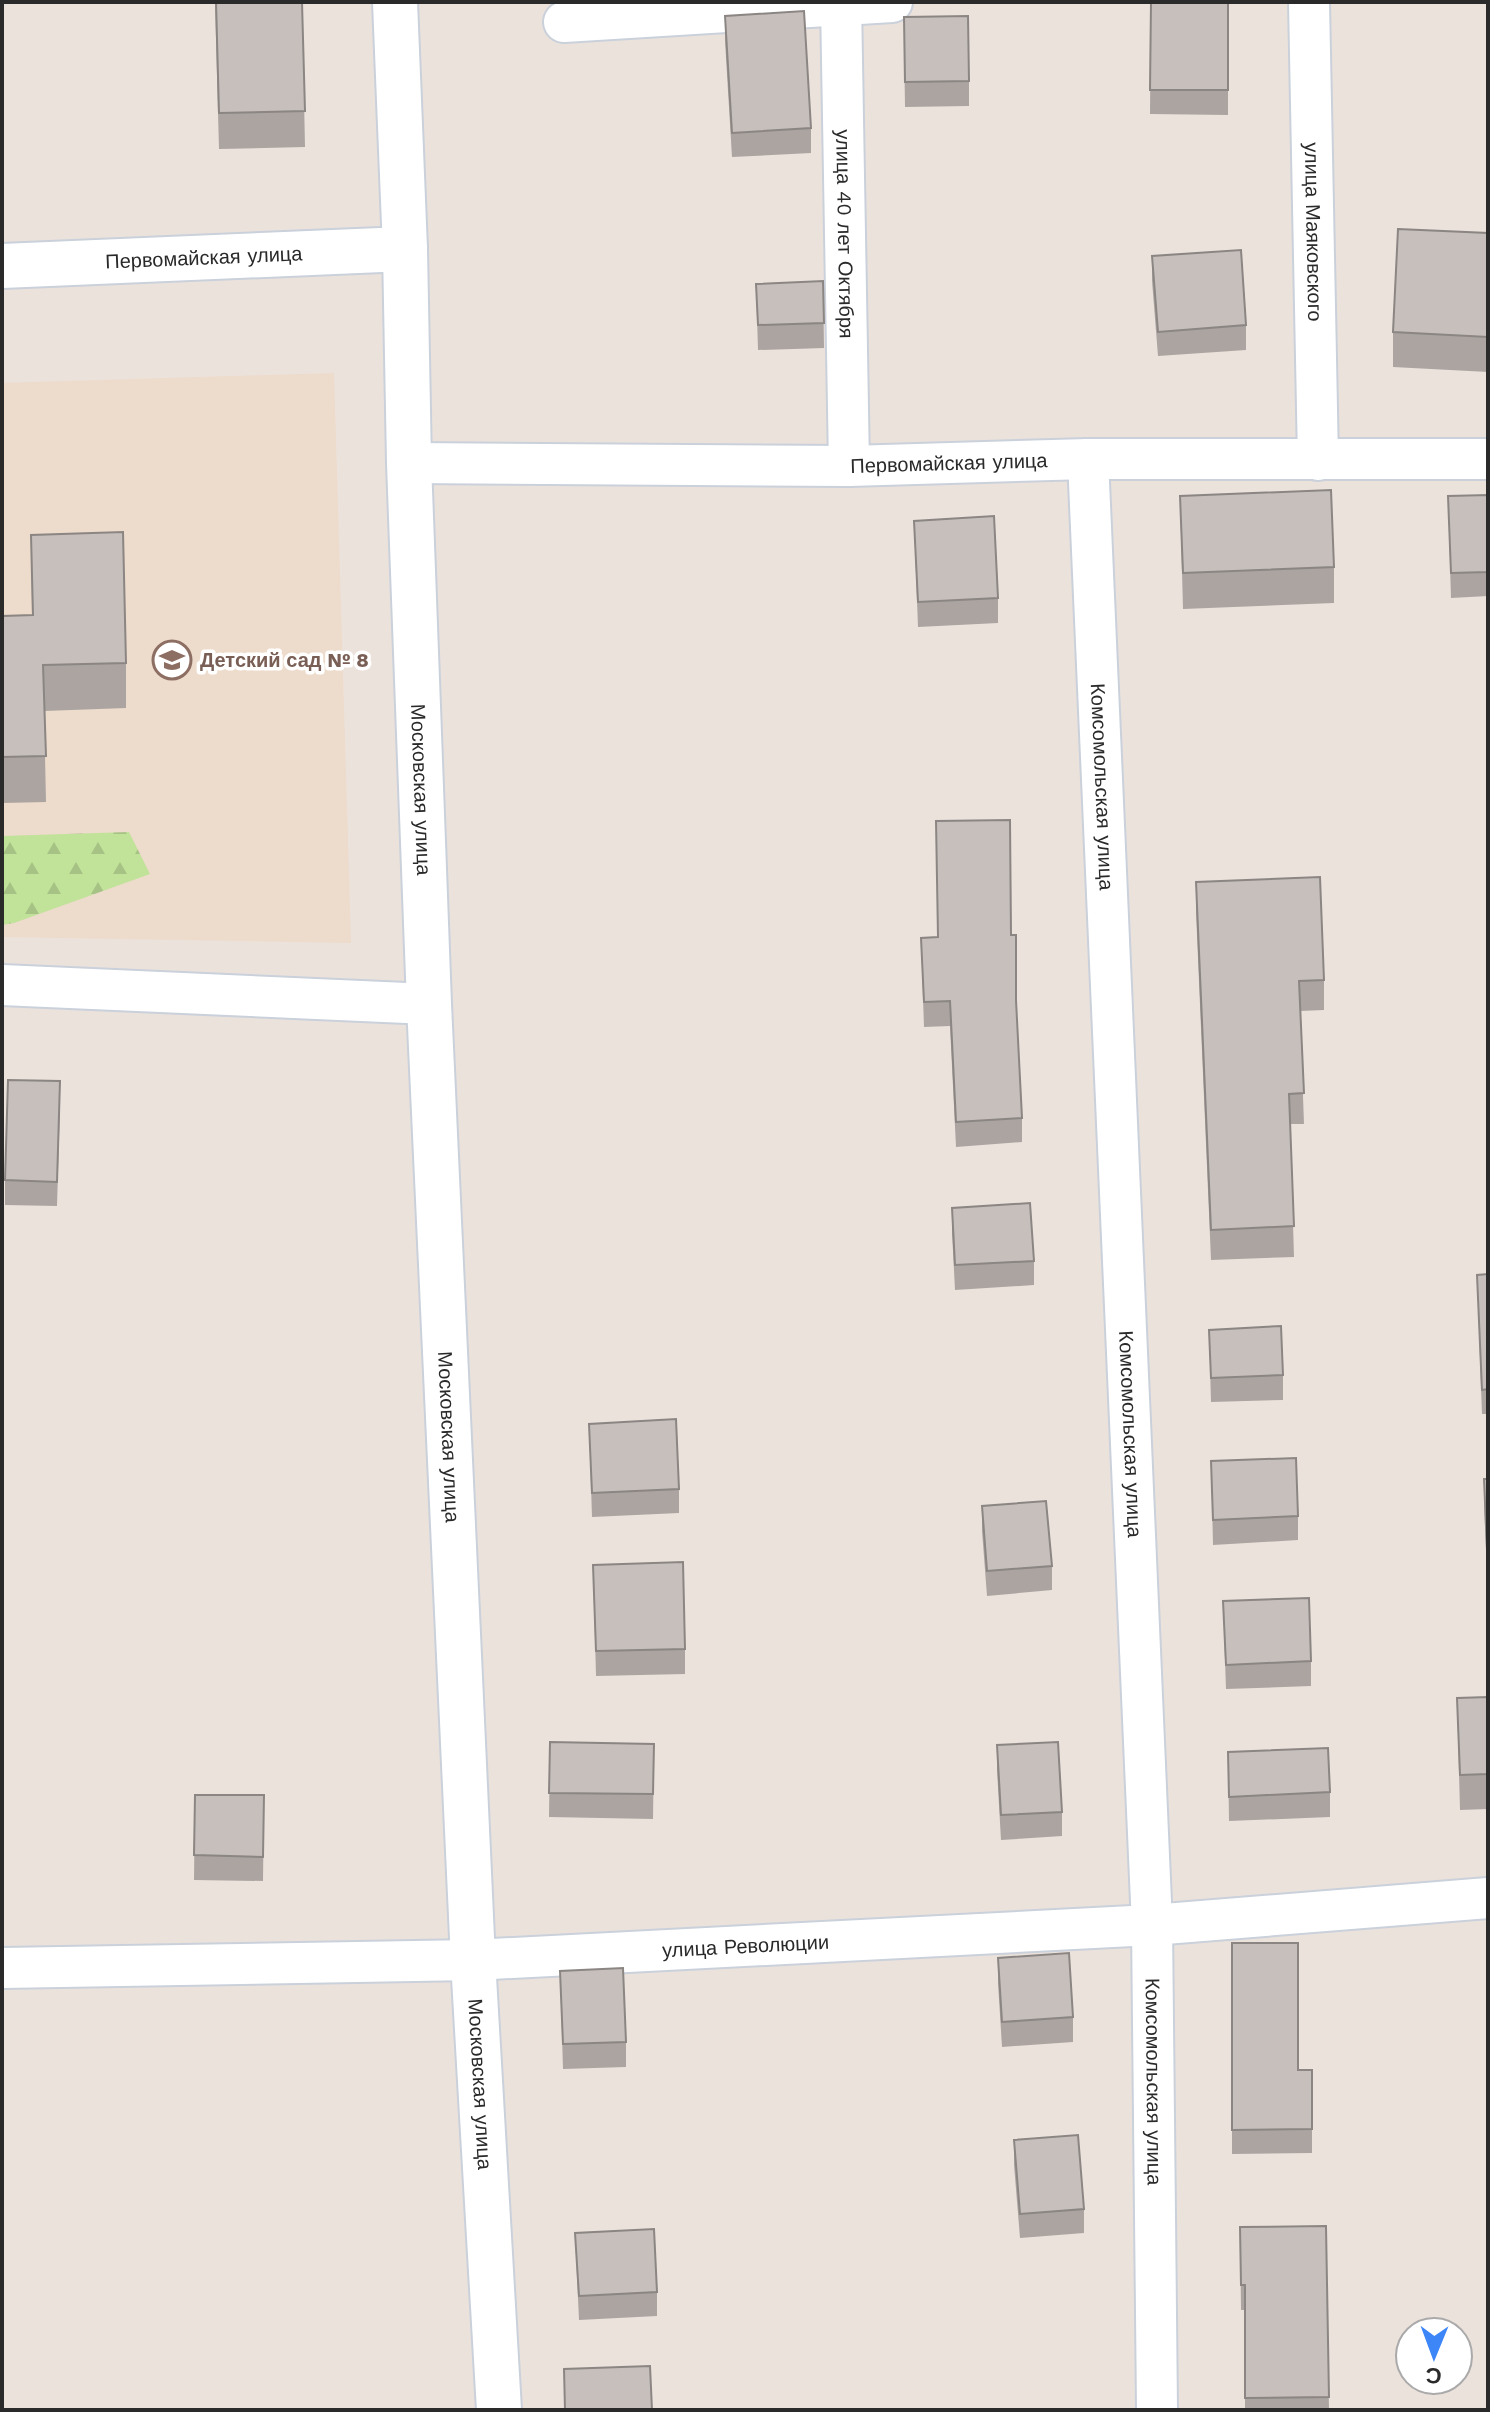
<svg xmlns="http://www.w3.org/2000/svg" width="1490" height="2412" font-family="'Work Sans',sans-serif">
  <defs>
    <pattern id="forest-firs" width="22" height="20" patternUnits="userSpaceOnUse" patternTransform="scale(2)"><rect width="22" height="20" fill="#c1e299"/><path d="M5 1l3.5 6h-7zM16 11l3.5 6h-7z" fill="#a6c284"/></pattern>
  </defs>
  <rect width="100%" height="100%" fill="#ece2dc"/>
  <path fill="#eddbcb" d="M 334,373 L 351,943 L 2,937 L 2,383 Z"/>
  <path fill="url(#forest-firs)" d="M 129,832 L 150,874 L 14,923 L 2,925 L 2,836 Z"/>
  <g fill="none" stroke-linecap="round" stroke-linejoin="round">
    <g stroke="#cad1db" stroke-width="44">
      <g id="minor">
        <path id="s1" d="M 841,2 L 849,466"/>
        <path id="s2" d="M 1309,2 L 1318,460"/>
        <path d="M 564,22 L 892,2"/>
        <path id="s3" d="M 1088,459 L 1152,1925 L 1157,2410"/>
        <path id="s4" d="M 409,463 L 849,466 L 1088,459 L 1488,459"/>
        <path d="M 2,985 L 429,1004"/>
        <path id="s5" d="M 2,1968 L 473,1960 L 1152,1925 L 1488,1898"/>
      </g>
    </g>
    <g stroke="#cad1db" stroke-width="48">
      <g id="tertiary">
        <path id="s6" d="M 395,2 L 405,249 L 409,463 L 429,1004 L 473,1960 L 499,2410"/>
        <path id="s7" d="M 2,266 L 405,249"/>
      </g>
    </g>
    <use href="#minor" stroke="#fff" stroke-width="40"/>
    <use href="#tertiary" stroke="#fff" stroke-width="44"/>
  </g>
  <g fill="#aba4a1">
    <path d="M 215,2 L 302,2 L 305,147 L 219,149 Z"/>
    <path d="M 1151,2 L 1228,2 L 1228,115 L 1150,114 Z"/>
    <path d="M 725,16 L 811,128 L 811,153 L 732,157 L 725,41 Z"/>
    <path d="M 904,42 L 969,81 L 969,106 L 905,107 Z"/>
    <path d="M 1488,233 L 1488,372 L 1393,367 L 1393,332 Z"/>
    <path d="M 1152,256 L 1246,325 L 1246,350 L 1158,356 L 1152,281 Z"/>
    <path d="M 823,281 L 824,348 L 758,350 L 756,284 Z"/>
    <path d="M 1488,495 L 1488,596 L 1451,598 L 1448,496 Z"/>
    <path d="M 1180,496 L 1334,567 L 1334,603 L 1183,609 Z"/>
    <path d="M 914,521 L 998,598 L 998,623 L 918,627 Z"/>
    <path d="M 31,535 L 126,663 L 126,708 L 44,711 L 46,802 L 2,803 L 2,616 L 32,615 Z"/>
    <path d="M 1196,882 L 1324,980 L 1324,1010 L 1300,1011 L 1304,1124 L 1290,1124 L 1294,1257 L 1211,1260 L 1196,912 Z"/>
    <path d="M 1011,935 L 1022,1118 L 1022,1142 L 956,1147 L 950,1026 L 924,1027 L 921,938 Z"/>
    <path d="M 60,1106 L 57,1206 L 5,1205 L 5,1180 Z"/>
    <path d="M 952,1208 L 1034,1261 L 1034,1285 L 955,1290 L 952,1232 Z"/>
    <path d="M 1488,1274 L 1488,1414 L 1482,1414 L 1477,1275 Z"/>
    <path d="M 1209,1330 L 1283,1375 L 1283,1400 L 1211,1402 Z"/>
    <path d="M 589,1424 L 679,1489 L 679,1513 L 592,1517 Z"/>
    <path d="M 1211,1461 L 1298,1516 L 1298,1540 L 1213,1545 Z"/>
    <path d="M 1484,1479 L 1488,1479 L 1488,1597 L 1484,1504 Z"/>
    <path d="M 982,1506 L 1052,1566 L 1052,1590 L 987,1596 L 982,1531 Z"/>
    <path d="M 593,1565 L 685,1649 L 685,1674 L 596,1676 Z"/>
    <path d="M 1223,1601 L 1311,1661 L 1311,1686 L 1226,1689 Z"/>
    <path d="M 1488,1697 L 1488,1809 L 1460,1810 L 1457,1698 Z"/>
    <path d="M 550,1742 L 654,1744 L 653,1819 L 549,1817 Z"/>
    <path d="M 997,1745 L 1062,1812 L 1062,1836 L 1001,1840 L 997,1770 Z"/>
    <path d="M 1228,1752 L 1330,1792 L 1330,1817 L 1229,1821 Z"/>
    <path d="M 195,1795 L 264,1795 L 263,1881 L 194,1880 Z"/>
    <path d="M 1232,1943 L 1298,2070 L 1312,2070 L 1312,2153 L 1232,2154 Z"/>
    <path d="M 998,1958 L 1073,2017 L 1073,2042 L 1002,2047 L 998,1983 Z"/>
    <path d="M 560,1971 L 626,2042 L 626,2067 L 563,2069 Z"/>
    <path d="M 1014,2140 L 1084,2209 L 1084,2233 L 1020,2238 L 1014,2165 Z"/>
    <path d="M 1326,2226 L 1329,2410 L 1245,2410 L 1245,2310 L 1241,2310 L 1240,2227 Z"/>
    <path d="M 575,2233 L 657,2292 L 657,2316 L 579,2320 Z"/>
  </g>
  <g fill="#c7bfbb" stroke="#8b8683" stroke-width="2">
    <path d="M 216,2 L 302,2 L 305,111 L 219,113 Z"/>
    <path d="M 1151,2 L 1228,2 L 1228,90 L 1150,90 Z"/>
    <path d="M 804,11 L 811,128 L 732,133 L 725,16 Z"/>
    <path d="M 968,16 L 969,81 L 905,82 L 904,17 Z"/>
    <path d="M 1398,229 L 1488,233 L 1488,337 L 1393,332 Z"/>
    <path d="M 1241,250 L 1246,325 L 1158,332 L 1152,256 Z"/>
    <path d="M 823,281 L 824,323 L 758,325 L 756,284 Z"/>
    <path d="M 1331,490 L 1334,567 L 1183,573 L 1180,496 Z"/>
    <path d="M 1488,495 L 1488,572 L 1451,573 L 1448,496 Z"/>
    <path d="M 994,516 L 998,598 L 918,602 L 914,521 Z"/>
    <path d="M 123,532 L 126,663 L 43,665 L 46,756 L 2,757 L 2,616 L 33,615 L 31,535 Z"/>
    <path d="M 1010,820 L 1011,935 L 1016,935 L 1016,1000 L 1022,1118 L 956,1122 L 950,1001 L 924,1002 L 921,938 L 938,937 L 936,821 Z"/>
    <path d="M 1320,877 L 1324,980 L 1299,981 L 1304,1093 L 1289,1094 L 1294,1226 L 1211,1230 L 1196,882 Z"/>
    <path d="M 8,1080 L 60,1081 L 57,1182 L 5,1180 Z"/>
    <path d="M 1030,1203 L 1034,1261 L 955,1265 L 952,1208 Z"/>
    <path d="M 1488,1274 L 1488,1389 L 1482,1390 L 1477,1275 Z"/>
    <path d="M 1281,1326 L 1283,1375 L 1211,1378 L 1209,1330 Z"/>
    <path d="M 676,1419 L 679,1489 L 592,1493 L 589,1424 Z"/>
    <path d="M 1296,1458 L 1298,1516 L 1213,1520 L 1211,1461 Z"/>
    <path d="M 1484,1479 L 1488,1479 L 1488,1572 Z"/>
    <path d="M 1046,1501 L 1052,1566 L 987,1571 L 982,1506 Z"/>
    <path d="M 683,1562 L 685,1649 L 596,1651 L 593,1565 Z"/>
    <path d="M 1309,1598 L 1311,1661 L 1226,1665 L 1223,1601 Z"/>
    <path d="M 1488,1697 L 1488,1774 L 1460,1775 L 1457,1698 Z"/>
    <path d="M 550,1742 L 654,1744 L 653,1794 L 549,1793 Z"/>
    <path d="M 1058,1742 L 1062,1812 L 1001,1815 L 997,1745 Z"/>
    <path d="M 1328,1748 L 1330,1792 L 1229,1797 L 1228,1752 Z"/>
    <path d="M 195,1795 L 264,1795 L 263,1857 L 194,1855 Z"/>
    <path d="M 1232,1943 L 1298,1943 L 1298,2070 L 1312,2070 L 1312,2129 L 1232,2130 Z"/>
    <path d="M 1069,1953 L 1073,2017 L 1002,2022 L 998,1958 Z"/>
    <path d="M 623,1968 L 626,2042 L 563,2044 L 560,1971 Z"/>
    <path d="M 1078,2135 L 1084,2209 L 1020,2214 L 1014,2140 Z"/>
    <path d="M 1326,2226 L 1329,2397 L 1245,2398 L 1245,2285 L 1241,2285 L 1240,2227 Z"/>
    <path d="M 654,2229 L 657,2292 L 579,2296 L 575,2233 Z"/>
    <path d="M 650,2366 L 652,2410 L 565,2410 L 564,2369 Z"/>
  </g>
  <defs>
    <g id="school-ring" transform="scale(2)"><circle r="9.5" fill="#fff" stroke="#8d6e63" stroke-width="1.5"/><path d="M0-5L7-2L0 1L-7-2ZM-4 1L0 2.5L4 1V4Q0 6-4 4Z" fill="#8d6e63"/></g>
  </defs>
  <g fill-rule="evenodd">
    <use href="#school-ring" x="172" y="660"/>
  </g>
  <g text-anchor="middle" stroke-width="7" stroke-linejoin="round" paint-order="stroke">
    <g font-size="20" fill="#2a2a2a" stroke="#fff">
      <text dy="7" stroke="none"><textPath href="#s2" startOffset="230">улица Маяковского</textPath></text>
      <text dy="7" stroke="none"><textPath href="#s1" startOffset="232">улица 40 лет Октября</textPath></text>
      <text dy="7" stroke="none"><textPath href="#s7" startOffset="202">Первомайская улица</textPath></text>
      <text dy="7" stroke="none"><textPath href="#s4" startOffset="540">Первомайская улица</textPath></text>
      <text dy="7" stroke="none"><textPath href="#s3" startOffset="328">Комсомольская улица</textPath></text>
      <text dy="7" stroke="none"><textPath href="#s6" startOffset="788">Московская улица</textPath></text>
      <text dy="7" stroke="none"><textPath href="#s3" startOffset="976">Комсомольская улица</textPath></text>
      <text dy="7" stroke="none"><textPath href="#s6" startOffset="1436">Московская улица</textPath></text>
      <text dy="7" stroke="none"><textPath href="#s5" startOffset="744">улица Революции</textPath></text>
      <text dy="7" stroke="none"><textPath href="#s3" startOffset="1624">Комсомольская улица</textPath></text>
      <text dy="7" stroke="none"><textPath href="#s6" startOffset="2084">Московская улица</textPath></text>
    </g>
    <g font-size="20" font-weight="bold" fill="#785e54" stroke="#fff" text-anchor="start">
      <text x="200" y="667">Детский сад № 8</text>
    </g>
  </g>
  <rect width="1490" height="2412" fill="none" stroke="#2a2a2a" stroke-width="8"/>
  <g transform="translate(1434 2356) rotate(181)"><circle r="38" fill="#ffffff" stroke="#aaaaaa" stroke-width="2"/>
  <path d="M0-6L14 30L0 20L-14 30Z" fill="#3d86f7"/>
  <text y="-12" font-size="22" font-weight="bold" text-anchor="middle" fill="#2a2a2a">С</text>
  </g>
</svg>
